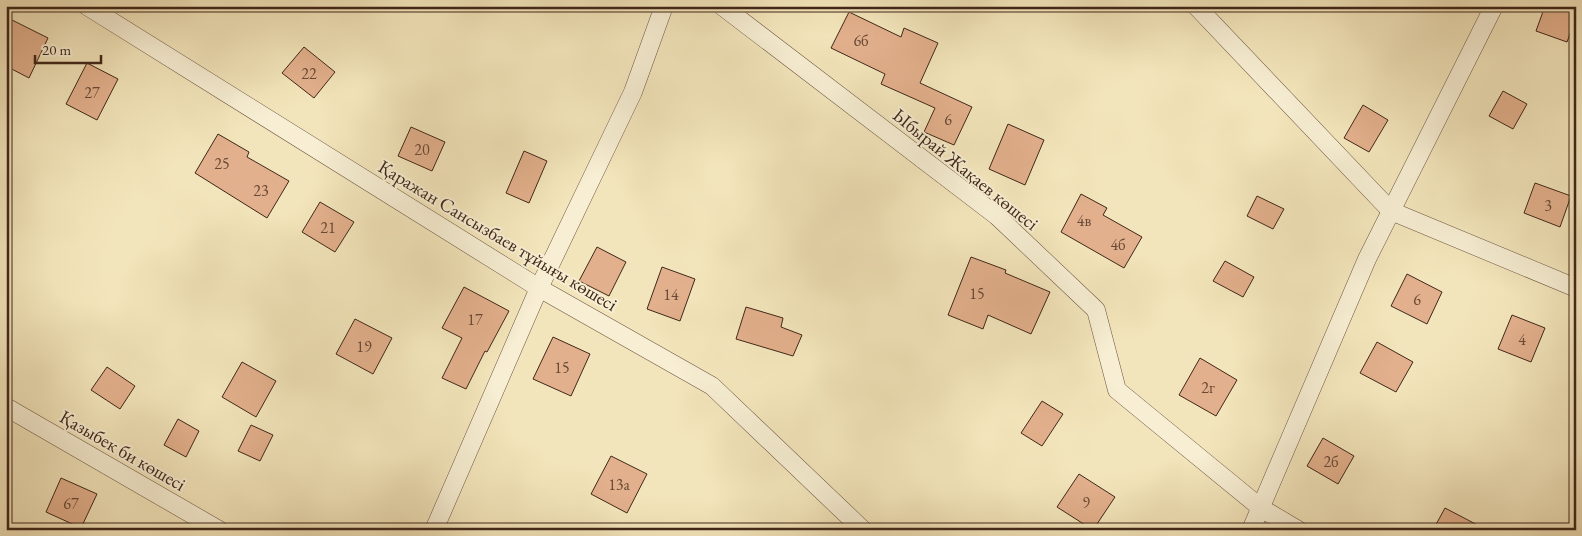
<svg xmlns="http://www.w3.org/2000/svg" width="1582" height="536" font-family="'EB Garamond',serif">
  <rect width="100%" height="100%" fill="#f3e5bb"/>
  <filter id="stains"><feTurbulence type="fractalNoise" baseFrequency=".004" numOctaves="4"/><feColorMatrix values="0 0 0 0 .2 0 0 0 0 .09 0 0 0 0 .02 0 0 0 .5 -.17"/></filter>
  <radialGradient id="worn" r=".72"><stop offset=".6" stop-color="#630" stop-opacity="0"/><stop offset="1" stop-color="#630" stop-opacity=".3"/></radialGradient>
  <g fill="#e2b08c" stroke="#402719">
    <path d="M 1545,6 L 1576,6 L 1576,18 L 1567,42 L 1536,31 Z"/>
    <path d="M 849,12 L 901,37 L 904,28 L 938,43 L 920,83 L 972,107 L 954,145 L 924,132 L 935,108 L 881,84 L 885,74 L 831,48 Z"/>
    <path d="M 12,20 L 48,38 L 29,78 L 6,66 L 6,30 Z"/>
    <path d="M 304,47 L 335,72 L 314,98 L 282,73 Z"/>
    <path d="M 87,63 L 118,79 L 97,120 L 66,104 Z"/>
    <path d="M 1503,91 L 1527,104 L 1513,129 L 1489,116 Z"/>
    <path d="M 1363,105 L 1388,120 L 1369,152 L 1344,138 Z"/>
    <path d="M 1008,124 L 1044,140 L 1025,185 L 989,169 Z"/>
    <path d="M 411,127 L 445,142 L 432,171 L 398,156 Z"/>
    <path d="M 218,134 L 249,152 L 247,157 L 289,181 L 267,218 L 195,173 Z"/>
    <path d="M 524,151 L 547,161 L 529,203 L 506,193 Z"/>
    <path d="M 1535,183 L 1571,196 L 1560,227 L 1524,213 Z"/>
    <path d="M 1081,194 L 1107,208 L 1103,215 L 1142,237 L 1124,268 L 1061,232 Z"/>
    <path d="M 1257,196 L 1284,209 L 1273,229 L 1247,216 Z"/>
    <path d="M 320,202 L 354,222 L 335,252 L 302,232 Z"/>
    <path d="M 597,247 L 626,262 L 609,296 L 579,281 Z"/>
    <path d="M 971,257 L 1006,270 L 1005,273 L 1050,292 L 1031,334 L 988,315 L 983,329 L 948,315 Z"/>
    <path d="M 1225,261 L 1254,277 L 1243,297 L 1213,281 Z"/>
    <path d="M 662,267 L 695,279 L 680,321 L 647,309 Z"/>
    <path d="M 1407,274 L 1442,292 L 1427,324 L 1391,306 Z"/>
    <path d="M 464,287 L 509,311 L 487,352 L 485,351 L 466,389 L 442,378 L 462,338 L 442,328 Z"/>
    <path d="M 746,307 L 783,318 L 781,327 L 802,335 L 793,356 L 736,339 Z"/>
    <path d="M 1512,315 L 1545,328 L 1531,362 L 1498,349 Z"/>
    <path d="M 355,319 L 392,338 L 373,374 L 336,354 Z"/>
    <path d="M 553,337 L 590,354 L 571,396 L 533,379 Z"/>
    <path d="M 1377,342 L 1413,362 L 1396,392 L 1360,373 Z"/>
    <path d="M 1200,358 L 1237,380 L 1216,416 L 1179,395 Z"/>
    <path d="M 242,362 L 276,381 L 256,417 L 222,397 Z"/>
    <path d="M 107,367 L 135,386 L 120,409 L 91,390 Z"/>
    <path d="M 1042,401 L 1063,414 L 1042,446 L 1021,433 Z"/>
    <path d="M 178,419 L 199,431 L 186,457 L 164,445 Z"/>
    <path d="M 251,425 L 273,435 L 260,461 L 238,451 Z"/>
    <path d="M 1323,438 L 1354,456 L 1338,484 L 1307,466 Z"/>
    <path d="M 611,456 L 647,474 L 627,513 L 591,494 Z"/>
    <path d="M 1079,474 L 1115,497 L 1093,530 L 1057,507 Z"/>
    <path d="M 61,478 L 97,494 L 81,528 L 46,512 Z"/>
    <path d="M 1445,508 L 1487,530 L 1433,530 Z"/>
  </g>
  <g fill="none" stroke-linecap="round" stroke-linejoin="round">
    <g stroke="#6d5642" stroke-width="19">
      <g id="street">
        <path d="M 87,6 L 539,288 L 712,386 L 863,530"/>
        <path d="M 722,6 L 997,216 L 1096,310 L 1117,390 L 1261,508 L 1298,530"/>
        <path d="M 1196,6 L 1391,211 L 1576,288"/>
        <path d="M 6,407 L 219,530"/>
        <path d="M 434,530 L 539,288 L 633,92 L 664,6"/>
        <path d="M 1251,530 L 1367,259 L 1494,6"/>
      </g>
    </g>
    <use href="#street" stroke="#f7eed3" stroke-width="18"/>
  </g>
  <g text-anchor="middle" stroke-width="4" stroke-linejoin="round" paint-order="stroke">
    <g font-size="16" fill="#684936">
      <text x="861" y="46">6б</text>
      <text x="309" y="79">22</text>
      <text x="92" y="98">27</text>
      <text x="948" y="125">6</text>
      <text x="422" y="155">20</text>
      <text x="222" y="169">25</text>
      <text x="261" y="196">23</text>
      <text x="1548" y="211">3</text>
      <text x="1084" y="226">4в</text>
      <text x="328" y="233">21</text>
      <text x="1118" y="250">4б</text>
      <text x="977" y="299">15</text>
      <text x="671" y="300">14</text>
      <text x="1417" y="305">6</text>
      <text x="475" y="325">17</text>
      <text x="1522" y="345">4</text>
      <text x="364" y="352">19</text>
      <text x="562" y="373">15</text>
      <text x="1208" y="393">2г</text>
      <text x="1331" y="467">2б</text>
      <text x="619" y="490">13а</text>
      <text x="1086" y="508">9</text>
      <text x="71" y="509">67</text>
    </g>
    <g font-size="19" fill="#402719" stroke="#f7eed3">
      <text transform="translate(966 169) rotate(39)" y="7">Ыбырай Жақаев көшесі</text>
      <text transform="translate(498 235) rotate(31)" y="7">Қаражан Сансызбаев тұйығы көшесі</text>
      <text transform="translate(123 450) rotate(30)" y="7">Қазыбек би көшесі</text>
    </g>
  </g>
  <rect width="1582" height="536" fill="none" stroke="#f3e5bb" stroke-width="25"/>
  <rect x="8" y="8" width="1567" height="521" fill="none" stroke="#402719" stroke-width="2.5"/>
  <rect x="12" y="12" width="1557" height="511" fill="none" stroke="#402719"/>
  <path d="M35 55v8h66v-8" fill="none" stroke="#402719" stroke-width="2.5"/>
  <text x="42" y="55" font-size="15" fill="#402719" stroke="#f7eed3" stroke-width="4" paint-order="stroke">20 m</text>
  <rect width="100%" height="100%" filter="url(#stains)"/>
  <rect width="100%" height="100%" fill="url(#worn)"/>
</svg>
